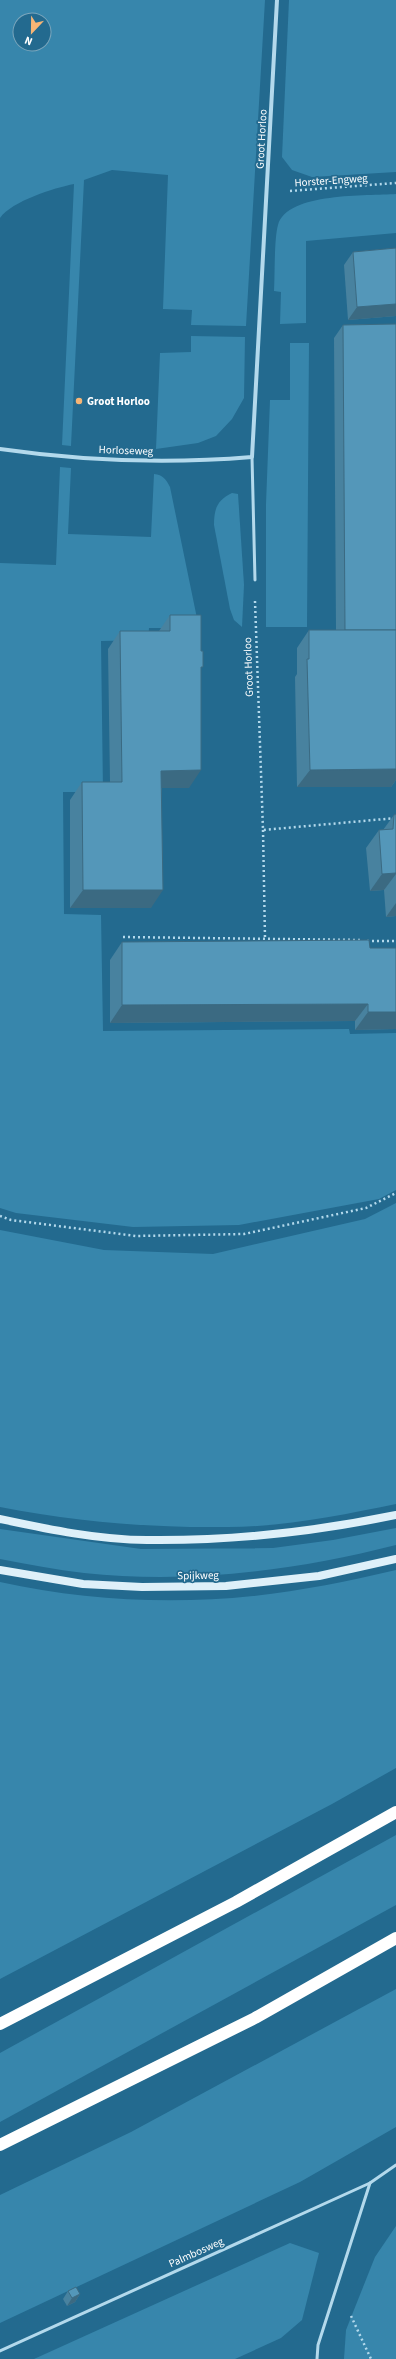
<svg xmlns="http://www.w3.org/2000/svg" width="396" height="2359" font-family="'Source Sans 3',sans-serif">
  <rect width="100%" height="100%" fill="#236a8f"/>
  <g fill="#3786ac" fill-rule="evenodd">
    <path d="M 0,0 L 265,0 L 246,326 L 191,325 L 192,310 L 163,309 L 168,175 L 112,170 L 84,180 L 71,446 L 62,445 L 74,184 C 54,188 12,201 0,218 ZM 20,20 L 44,20 L 44,44 L 20,44 Z"/>
    <path d="M 289,0 L 396,0 L 396,172 L 312,177 L 292,170 L 282,157 Z"/>
    <path d="M 396,194 L 396,233 L 306,241 L 306,323 L 280,324 L 281,292 L 274,291 C 275,275 274,239 278,225 C 287,192 368,196 396,194 Z"/>
    <path d="M 191,336 L 245,337 L 244,398 L 232,419 L 216,436 L 198,443 L 156,449 L 160,353 L 191,352 Z"/>
    <path d="M 290,343 L 309,343 L 307,627 L 266,627 L 266,504 L 270,400 L 290,400 Z"/>
    <path d="M 60,467 L 71,468 L 68,534 L 151,537 L 154,474 C 163,475 166,479 170,487 L 199,628 L 149,628 L 148,640 L 101,641 L 103,792 L 63,792 L 64,914 L 101,915 L 103,1031 L 349,1029 L 350,1034 L 396,1033 L 396,1190 L 379,1199 L 239,1225 L 133,1227 L 16,1213 L 0,1208 L 0,563 L 56,565 Z"/>
    <path d="M 232,493 L 238,494 L 244,585 L 242,627 L 234,620 L 230,609 L 214,525 C 214,509 217,500 232,493 Z"/>
    <path d="M 396,1203 L 396,1504 C 342,1515 284,1527 228,1527 C 151,1528 76,1522 0,1507 L 0,1230 L 104,1250 L 213,1254 L 365,1219 Z"/>
    <path d="M 396,1528 L 396,1545 C 294,1571 189,1584 84,1573 C 56,1570 28,1564 0,1559 L 0,1529 L 141,1549 L 273,1548 L 333,1540 Z"/>
    <path d="M 396,1570 L 396,1768 L 332,1804 L 0,1979 L 0,1582 C 82,1600 169,1605 253,1596 C 301,1591 349,1581 396,1570 Z"/>
    <path d="M 396,1835 L 396,1905 L 0,2122 L 0,2053 Z"/>
    <path d="M 396,1989 L 396,2127 L 300,2182 L 0,2323 L 0,2195 L 131,2132 Z"/>
    <path d="M 396,2226 L 396,2359 L 344,2359 L 346,2330 L 375,2257 Z"/>
    <path d="M 290,2243 L 319,2253 L 302,2320 L 281,2338 L 235,2359 L 34,2359 Z"/>
  </g>
  <g fill="none" stroke-linecap="round" stroke-linejoin="round">
    <g stroke="#b3d9ec" stroke-width="2.5" stroke-dasharray="2 3" stroke-linecap="butt">
      <path d="M 290,191 L 396,183"/>
      <path d="M 255,601 L 263,830 L 396,818"/>
      <path d="M 263,830 L 265,938"/>
      <path d="M 123,937 L 360,940"/>
      <path d="M 367,941 L 396,941"/>
      <path d="M 0,1216 L 11,1220 L 136,1236 L 244,1234 L 366,1208 L 396,1193"/>
      <path d="M 351,2316 L 371,2359"/>
    </g>
    <g stroke="#b3d9ec" stroke-width="3">
      <path d="M 252,457 L 255,580"/>
      <path d="M 0,2351 L 370,2183 L 396,2165"/>
      <path d="M 317,2359 L 318,2345 L 370,2183"/>
    </g>
    <path stroke="#b3d9ec" stroke-width="4" d="M 0,449 C 83,461 168,464 252,457 L 277,0"/>
    <g stroke="#def0f9" stroke-width="8">
      <path d="M 0,1519 C 47,1529 98,1540 147,1540 C 230,1541 314,1532 396,1515"/>
      <path d="M 0,1570 L 83,1584 L 142,1587 L 226,1586 L 319,1576 L 396,1559"/>
    </g>
    <g stroke="#fff" stroke-width="12">
      <path d="M 0,2024 L 236,1902 L 396,1812"/>
      <path d="M 0,2145 L 255,2018 L 396,1938"/>
    </g>
  </g>
  <g fill="#48829f">
    <path d="M 396,248 L 396,316 L 348,320 L 344,265 L 353,252 Z"/>
    <path d="M 396,324 L 396,780 L 391,787 L 297,787 L 295,677 L 297,674 L 297,648 L 309,630 L 336,630 L 334,338 L 343,325 Z"/>
    <path d="M 170,615 L 201,669 L 189,788 L 162,788 L 151,908 L 70,908 L 70,800 L 82,782 L 110,782 L 108,649 L 120,631 L 159,631 Z"/>
    <path d="M 396,814 L 396,916 L 386,917 L 384,890 L 370,891 L 366,848 L 379,830 L 383,830 L 394,815 Z"/>
    <path d="M 122,942 L 370,948 L 396,1029 L 355,1030 L 355,1021 L 110,1023 L 110,960 Z"/>
    <path d="M 68,2291 L 80,2294 L 75,2302 L 67,2306 L 63,2299 Z"/>
  </g>
  <g fill="#3b6a82">
    <path d="M 396,304 L 396,316 L 348,320 L 357,307 Z"/>
    <path d="M 396,769 L 396,780 L 391,787 L 297,787 L 310,770 Z"/>
    <path d="M 201,770 L 189,788 L 149,788 L 161,771 Z"/>
    <path d="M 396,873 L 396,874 L 384,890 L 370,891 L 382,874 Z"/>
    <path d="M 83,890 L 163,890 L 151,908 L 70,908 Z"/>
    <path d="M 396,903 L 396,916 L 386,917 Z"/>
    <path d="M 368,1004 L 355,1021 L 110,1023 L 122,1005 Z"/>
    <path d="M 368,1012 L 396,1012 L 396,1029 L 355,1030 Z"/>
    <path d="M 80,2294 L 75,2302 L 67,2306 L 72,2298 Z"/>
  </g>
  <g fill="#5497b9" stroke="#3b6a82">
    <path d="M 396,248 L 396,304 L 357,307 L 353,252 Z"/>
    <path d="M 396,324 L 396,630 L 345,630 L 343,325 Z"/>
    <path d="M 170,615 L 201,615 L 201,651 L 203,651 L 203,667 L 201,667 L 201,770 L 161,771 L 163,890 L 83,890 L 82,782 L 122,782 L 120,631 L 170,631 Z"/>
    <path d="M 309,630 L 396,630 L 396,769 L 310,770 L 307,659 L 309,659 Z"/>
    <path d="M 396,814 L 396,873 L 382,874 L 379,830 L 393,829 L 394,815 Z"/>
    <path d="M 369,940 L 370,948 L 396,948 L 396,1012 L 368,1012 L 368,1004 L 122,1005 L 122,942 Z"/>
    <path d="M 76,2287 L 80,2294 L 72,2298 L 68,2291 Z"/>
  </g>
  <circle fill="#f7b575" stroke="#236a8f" stroke-width="1.5" cx="79" cy="401" r="4"/>
  <g text-anchor="middle" stroke-width="3.5" stroke-linejoin="round" paint-order="stroke">
    <g font-size="11" fill="#fff" stroke="#236a8f">
      <text transform="translate(261 139) rotate(-87)" y="4">Groot Horloo</text>
      <text transform="translate(331 180) rotate(-4)" y="4">Horster-Engweg</text>
      <text transform="translate(126 450) rotate(2)" y="4">Horloseweg</text>
      <text transform="translate(248 667) rotate(-92)" y="4">Groot Horloo</text>
      <text transform="translate(198 1575) rotate(-1)" y="4">Spijkweg</text>
      <text transform="translate(196 2252) rotate(-24)" y="4">Palmbosweg</text>
    </g>
    <g font-size="11" font-weight="bold" fill="#fff" stroke="#236a8f" text-anchor="start">
      <text x="87" y="405">Groot Horloo</text>
    </g>
  </g>
  <g transform="translate(32 32) rotate(202)"><circle r="19" fill="#236a8f" stroke="#7ba6bc"/>
  <path d="M0-3L7 15L0 10L-7 15Z" fill="#f7b575"/>
  <text y="-6" font-size="11" font-weight="bold" text-anchor="middle" fill="#ffffff">N</text>
  </g>
</svg>
